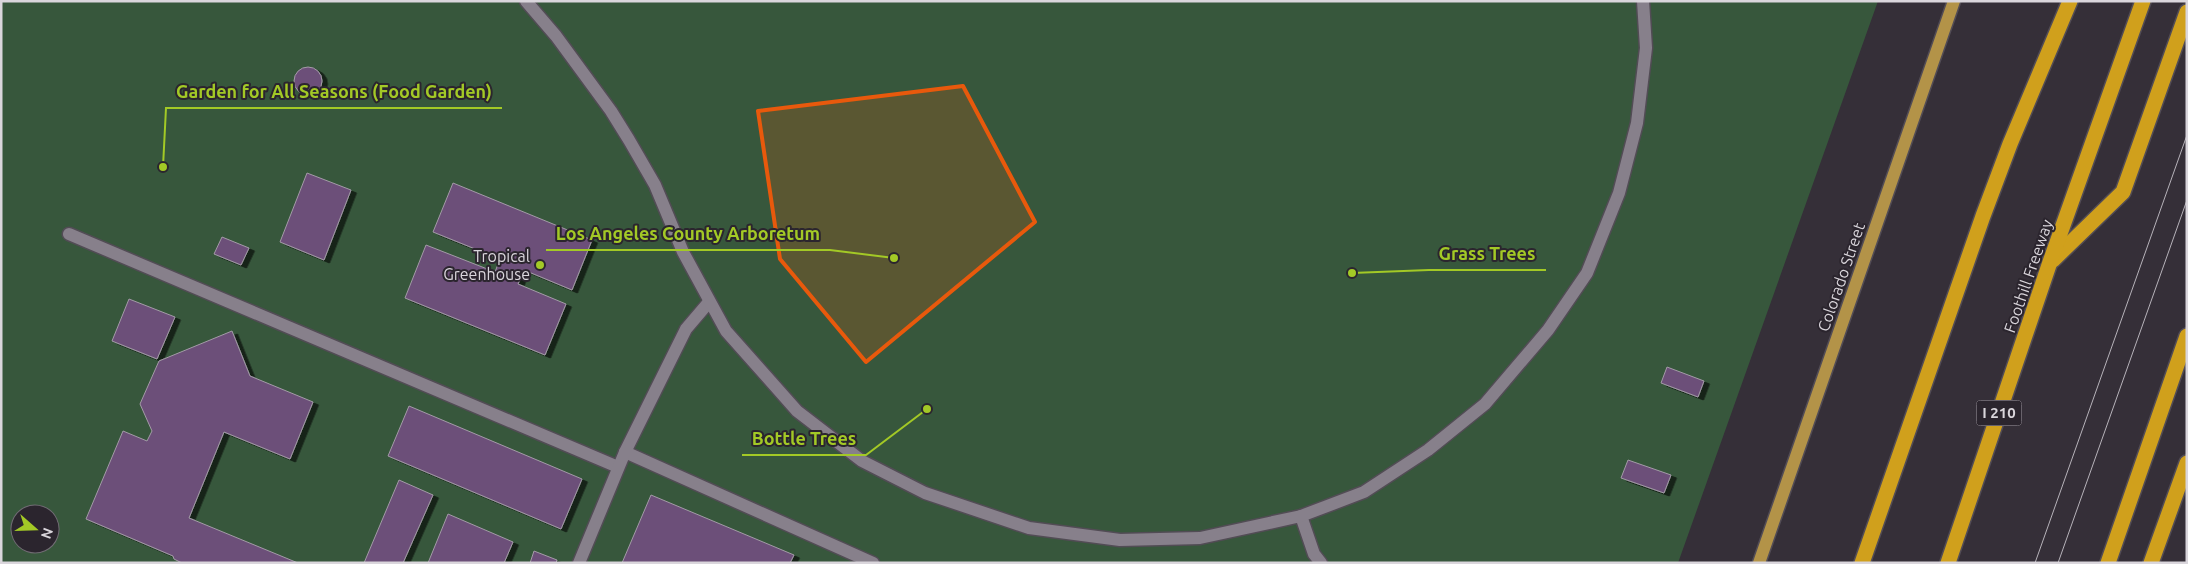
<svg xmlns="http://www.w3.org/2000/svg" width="2188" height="564" font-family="Ubuntu,sans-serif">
  <defs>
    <filter id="shadow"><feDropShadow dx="5.5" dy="3" stdDeviation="0" flood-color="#0009"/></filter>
  </defs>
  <rect width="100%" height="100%" fill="#352f38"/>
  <path fill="#37573c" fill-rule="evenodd" d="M 1,1 L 1878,1 L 1678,563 L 1,563 ZM 20,514 L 50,514 L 50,544 L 20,544 Z"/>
  <g fill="#6c4f79" stroke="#a39ba7" filter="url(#shadow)">
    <circle cx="308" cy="81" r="14"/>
    <path d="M 307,173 L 351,190 L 324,260 L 280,242 Z"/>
    <path d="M 453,183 L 592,240 L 572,290 L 524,270 L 518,284 L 566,304 L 545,355 L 405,298 L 426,245 L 495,272 L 500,259 L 433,232 Z"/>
    <path d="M 222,237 L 249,248 L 241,265 L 214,254 Z"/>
    <path d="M 129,299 L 175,317 L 157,359 L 112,341 Z"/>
    <path d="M 232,331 L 250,376 L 313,402 L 290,459 L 224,432 L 189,518 L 298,563 L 182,563 L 174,559 L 173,556 L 86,519 L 123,431 L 147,441 L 152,431 L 140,404 L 159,361 Z"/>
    <path d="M 1667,367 L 1704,381 L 1698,397 L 1661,383 Z"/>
    <path d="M 409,406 L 582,479 L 561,529 L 388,456 Z"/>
    <path d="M 1628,460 L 1671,475 L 1664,493 L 1621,478 Z"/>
    <path d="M 399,480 L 433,495 L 403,563 L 364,563 Z"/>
    <path d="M 651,495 L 794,555 L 790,563 L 622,563 Z"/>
    <path d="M 448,514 L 513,542 L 504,563 L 428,563 Z"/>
    <path d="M 534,551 L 557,560 L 556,563 L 530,563 Z"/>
  </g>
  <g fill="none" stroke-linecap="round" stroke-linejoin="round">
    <g stroke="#524c55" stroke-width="15">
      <g id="lane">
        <path d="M 69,234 L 618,467"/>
        <path d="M 625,452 L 873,563"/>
        <path d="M 1301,516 L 1314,554 L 1321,563"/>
        <path d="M 579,563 L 625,452 L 686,329 L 709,302"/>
      </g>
    </g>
    <g stroke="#524c55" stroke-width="15">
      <path id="street" d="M 526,1 L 556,36 L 611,111 L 629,140 L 655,185 L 683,252 L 726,331 L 797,411 L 862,461 L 925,493 L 1029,528 L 1120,540 L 1200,538 L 1301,516 L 1364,492 L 1428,450 L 1485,404 L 1548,330 L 1587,273 L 1619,193 L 1637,123 L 1646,48 L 1643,1"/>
    </g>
    <g stroke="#524c55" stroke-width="15">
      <path id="primary" d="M 1759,563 L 1954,1"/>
    </g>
    <g stroke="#524c55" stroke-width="18">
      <g id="highway">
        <path d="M 2053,260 L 2123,192 L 2187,12"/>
        <path d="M 1862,563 L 1983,216 L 2010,144 L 2070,1"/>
        <path d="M 1948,563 L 2050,262 L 2143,1"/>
        <path d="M 2108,563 L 2187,336"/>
        <path d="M 2151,563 L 2187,463"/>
      </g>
    </g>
    <use href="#lane" stroke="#87808b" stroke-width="12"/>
    <use href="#street" stroke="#87808b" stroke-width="12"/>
    <use href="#primary" stroke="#b39348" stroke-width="12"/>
    <use href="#highway" stroke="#d0a01c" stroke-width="15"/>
    <g stroke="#b7b3ba" stroke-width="1">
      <path d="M 2035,563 L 2187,135"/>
      <path d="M 2058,563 L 2187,200"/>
    </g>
  </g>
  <path fill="#e8590c" fill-opacity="0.2" stroke="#e8590c" stroke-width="4" stroke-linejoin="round" d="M 963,86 L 1035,222 L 866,362 L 780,259 L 758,111 Z"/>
  <circle fill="#a3c926" stroke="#2b252e" stroke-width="2" cx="540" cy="265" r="5"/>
  <g text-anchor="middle" stroke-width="4" stroke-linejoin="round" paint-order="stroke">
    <rect fill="#2b252e" stroke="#a6a1a8" stroke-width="1" x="1976.5" y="400.5" width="45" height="25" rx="4"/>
    <g font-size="15" font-weight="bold" fill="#dad6dc">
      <text x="1999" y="418">I 210</text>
    </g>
    <g font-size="16" fill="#dad6dc" stroke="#2b252e" text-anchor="end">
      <text x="530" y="262">Tropical<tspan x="530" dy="18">Greenhouse</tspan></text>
    </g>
    <g font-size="16" fill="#dad6dc" stroke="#2b252e">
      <text transform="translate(2028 276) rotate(-71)" y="6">Foothill Freeway</text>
      <text transform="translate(1841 277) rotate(-71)" y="6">Colorado Street</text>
    </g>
  </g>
  <path fill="none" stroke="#a3c926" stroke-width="2" d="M163 167L166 108H502M894 258L830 250H546M1352 273L1429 270H1546M927 409L866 455H742"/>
  <g fill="#a3c926" stroke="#2b252e" stroke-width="2">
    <circle cx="163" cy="167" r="5"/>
    <circle cx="894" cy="258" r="5"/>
    <circle cx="1352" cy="273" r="5"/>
    <circle cx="927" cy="409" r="5"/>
  </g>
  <g font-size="18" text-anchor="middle" font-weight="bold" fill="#a3c926" stroke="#2b252e" stroke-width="4" stroke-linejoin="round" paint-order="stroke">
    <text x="334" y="98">Garden for All Seasons (Food Garden)</text>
    <text x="688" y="240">Los Angeles County Arboretum</text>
    <text x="1487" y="260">Grass Trees</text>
    <text x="804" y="445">Bottle Trees</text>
  </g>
  <rect width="2188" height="564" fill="none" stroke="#dad6dc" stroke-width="5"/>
  <g transform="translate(35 529) rotate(110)"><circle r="24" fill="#2b252e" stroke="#716c74"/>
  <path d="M0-4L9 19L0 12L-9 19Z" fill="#a3c926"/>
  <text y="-8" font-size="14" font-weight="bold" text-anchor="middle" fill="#dad6dc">N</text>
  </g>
</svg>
